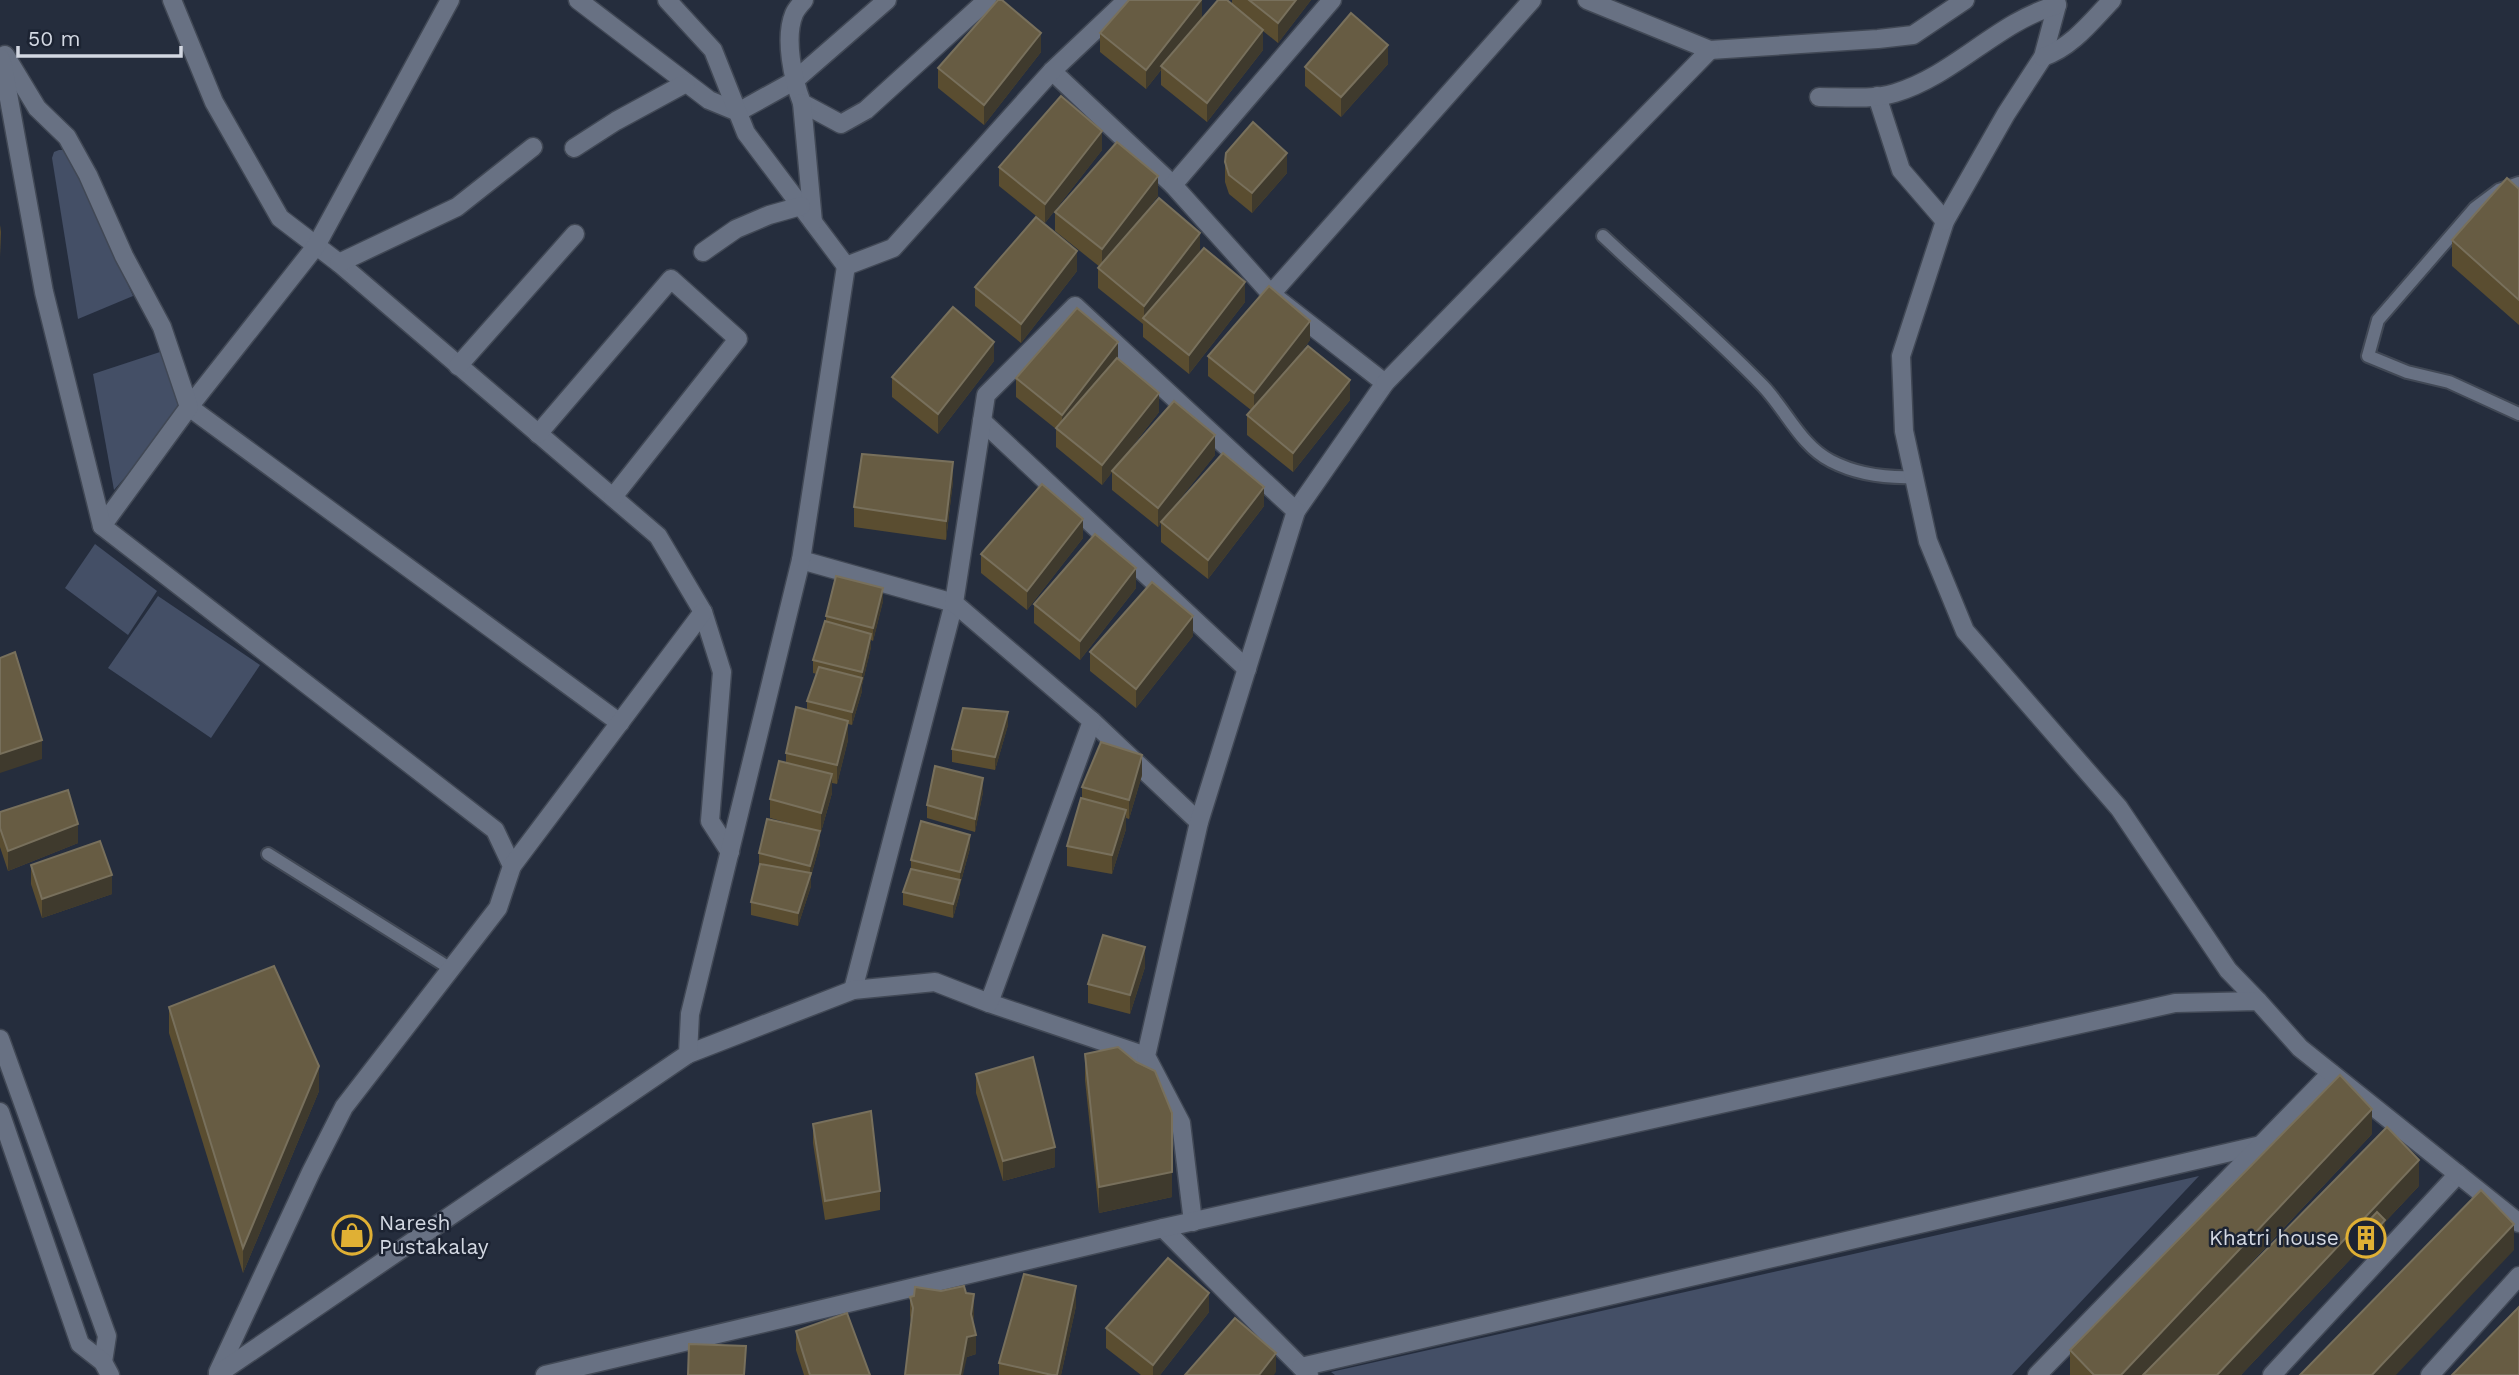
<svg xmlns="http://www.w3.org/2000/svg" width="2519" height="1375" font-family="'Work Sans',sans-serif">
  <rect width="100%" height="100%" fill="#252d3d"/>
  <g fill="#444f66">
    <path d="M 59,150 L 65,150 L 72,159 L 133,296 L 78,319 L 52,158 L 54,152 Z"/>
    <path d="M 163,351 L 182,406 L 150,449 L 114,490 L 93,374 Z"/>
    <path d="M 95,544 L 157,591 L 128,635 L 65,588 Z"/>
    <path d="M 158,596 L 260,665 L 211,738 L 108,668 Z"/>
    <path d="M 2199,1176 L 2012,1375 L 1335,1375 L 1331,1372 Z"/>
  </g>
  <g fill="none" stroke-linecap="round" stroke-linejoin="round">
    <g stroke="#414855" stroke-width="16">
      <g id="lane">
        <path d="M 2519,183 L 2499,190 L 2475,208 L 2378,320 L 2368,356 L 2407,372 L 2449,382 L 2519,414"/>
        <path d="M 1603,236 C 1656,286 1713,334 1763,386 C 1786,410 1801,446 1831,461 C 1856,474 1887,478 1914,477"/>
        <path d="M 268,854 L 451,969"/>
      </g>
    </g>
    <g stroke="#414855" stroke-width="21">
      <g id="street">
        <path d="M 172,0 L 214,102 L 280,218 L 339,263 L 658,536 L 703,612 L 722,672 L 710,821 L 730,852"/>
        <path d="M 450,0 L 316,246 L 189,407 L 620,723"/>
        <path d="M 578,0 L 709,100 L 738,112 L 794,81 L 887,0"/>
        <path d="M 667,0 L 713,50 L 746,133 L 846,266"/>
        <path d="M 804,0 C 801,4 796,9 794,14 C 784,38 793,80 802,103 L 841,124 L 866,110 L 987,0"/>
        <path d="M 2056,0 L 2057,5 L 2043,57 L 2006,114 L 1945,221 L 1901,356 L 1904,431 L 1928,541 L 1965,631 L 2119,808 L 2228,970 L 2258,1001"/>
        <path d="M 1710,50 L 1878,39 L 1913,35 L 1965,0"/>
        <path d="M 5,55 L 37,108 L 67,137 L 88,175 L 124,256 L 162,327 L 189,407 L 102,526"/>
        <path d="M 2043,57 C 2072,47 2091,22 2112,0"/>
        <path d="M 0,58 L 3,66 L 44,292 L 102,526 L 495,830 L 512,866 L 498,908 L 344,1107 L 311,1172 L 218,1372"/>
        <path d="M 1052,71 L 1173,185 L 1271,294 L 1385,383 L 1296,511"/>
        <path d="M 1877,96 L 1901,170 L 1945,221"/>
        <path d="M 1819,97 C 1843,97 1872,100 1895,93 C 1955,75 1997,22 2057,5"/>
        <path d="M 802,103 L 813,222"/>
        <path d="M 574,148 L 616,121 L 686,83"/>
        <path d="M 1173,185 L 1332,0"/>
        <path d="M 703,252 L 736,229 L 769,215 L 801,206"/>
        <path d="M 339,263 L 457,207 L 533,147"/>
        <path d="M 1271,294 L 1532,0"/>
        <path d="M 458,366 L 575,234"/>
        <path d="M 1385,383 L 1710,50 L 1587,0"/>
        <path d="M 982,421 L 1247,669"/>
        <path d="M 538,434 L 671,279 L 738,339 L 613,497"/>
        <path d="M 801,560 L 954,603 L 853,990"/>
        <path d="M 1092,721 L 1199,822"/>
        <path d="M 512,866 L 703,612"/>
        <path d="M 989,1003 L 1146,1056"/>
        <path d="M 688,1054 L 853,990 L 935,982 L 989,1003 L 1092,721 L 954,603 L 986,395 L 1075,306 L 1296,511 L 1199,822 L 1146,1056 L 1181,1123 L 1193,1222"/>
        <path d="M 1163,1228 L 1309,1375"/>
        <path d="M 1301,1367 L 2261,1145"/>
        <path d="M 218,1374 L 688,1054 L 690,1014 L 801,560 L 846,266 L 893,248 L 1052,71 L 1127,0"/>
        <path d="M 2037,1375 L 2331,1073"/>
        <path d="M 2272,1375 L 2458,1174"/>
        <path d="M 2430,1375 L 2519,1276"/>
      </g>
    </g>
    <g stroke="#414855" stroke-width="21">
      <g id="secondary">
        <path d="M 0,1039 L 107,1336 L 103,1362"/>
        <path d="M 0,1112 L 80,1344 L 103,1362 L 110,1375"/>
        <path d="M 545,1375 L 1163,1228 L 2175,1003 L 2258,1001 L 2300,1048 L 2519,1223"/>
      </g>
    </g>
    <use href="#lane" stroke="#687183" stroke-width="12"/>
    <use href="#street" stroke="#687183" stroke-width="18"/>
    <use href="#secondary" stroke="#687183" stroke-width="18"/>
  </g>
  <g fill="#5a4d30">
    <path d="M 1202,0 L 1202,17 L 1193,30 L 1232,4 L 1232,0 L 1311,0 L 1278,43 L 1263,31 L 1263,50 L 1207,122 L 1161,85 L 1161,70 L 1146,89 L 1100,52 L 1100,33 Z"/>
    <path d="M 1041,52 L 984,125 L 938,88 L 938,68 Z"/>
    <path d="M 1388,64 L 1341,117 L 1305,86 L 1305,67 Z"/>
    <path d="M 1102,150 L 1045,223 L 999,186 L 999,167 Z"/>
    <path d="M 1225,162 L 1287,173 L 1252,213 L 1229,194 L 1225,182 Z"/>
    <path d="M 2519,189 L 2519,325 L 2452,266 L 2452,240 Z"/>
    <path d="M 1158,196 L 1128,234 L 1200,252 L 1245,302 L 1189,374 L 1143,337 L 1143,324 L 1098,288 L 1098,268 L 1100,267 L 1055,231 L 1055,212 Z"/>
    <path d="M 0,225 L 1,232 L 0,257 Z"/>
    <path d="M 1077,271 L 1021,343 L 975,306 L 975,287 Z"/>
    <path d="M 1310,340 L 1289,368 L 1350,400 L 1293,472 L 1247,435 L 1247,415 L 1251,410 L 1208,376 L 1208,356 Z"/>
    <path d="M 1118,358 L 1159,412 L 1117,466 L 1215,455 L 1167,515 L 1264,506 L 1208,579 L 1161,542 L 1161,523 L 1158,527 L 1112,490 L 1112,472 L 1102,485 L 1056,447 L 1056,429 L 1016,397 L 1016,378 Z"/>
    <path d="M 994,361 L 938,434 L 892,397 L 892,377 Z"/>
    <path d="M 953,481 L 946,540 L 854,527 L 854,507 Z"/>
    <path d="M 1083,538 L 1027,610 L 981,573 L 981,554 Z"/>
    <path d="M 1136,588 L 1080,660 L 1034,623 L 1034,604 Z"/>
    <path d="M 883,601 L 873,641 L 871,640 L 871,647 L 862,685 L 862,691 L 852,725 L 848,724 L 848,740 L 837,784 L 832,783 L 832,793 L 821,832 L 820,832 L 820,844 L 811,876 L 811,886 L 798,926 L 751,915 L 751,902 L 759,865 L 759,853 L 799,826 L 770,818 L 770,799 L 786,763 L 786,753 L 807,710 L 807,701 L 817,674 L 813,673 L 813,660 L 826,621 L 826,616 Z"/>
    <path d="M 1193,636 L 1136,708 L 1090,671 L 1090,652 Z"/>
    <path d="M 1008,725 L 995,770 L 952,762 L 952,749 Z"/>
    <path d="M 1142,775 L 1129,819 L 1126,818 L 1126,829 L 1112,874 L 1067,866 L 1067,846 L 1082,798 L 1082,787 Z"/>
    <path d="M 983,792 L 975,832 L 927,818 L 927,805 Z"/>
    <path d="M 0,812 L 78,843 L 8,871 L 0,847 Z"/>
    <path d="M 970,848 L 960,885 L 960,893 L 953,918 L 903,905 L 903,892 L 911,869 L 911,860 Z"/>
    <path d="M 31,865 L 112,894 L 42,918 L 31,884 Z"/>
    <path d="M 1145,967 L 1130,1014 L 1088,1003 L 1088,984 Z"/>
    <path d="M 169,1007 L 319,1091 L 243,1273 L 169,1033 Z"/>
    <path d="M 1085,1054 L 1172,1197 L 1099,1213 L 1085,1080 Z"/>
    <path d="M 976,1074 L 1055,1167 L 1003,1181 L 976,1093 Z"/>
    <path d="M 813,1124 L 880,1191 L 880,1210 L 825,1220 L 813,1143 Z"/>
    <path d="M 2372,1134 L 2202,1315 L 2419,1186 L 2385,1222 L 2385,1240 L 2369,1259 L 2360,1249 L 2241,1375 L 2070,1375 L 2070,1350 Z"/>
    <path d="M 966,1293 L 974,1314 L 973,1322 L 976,1354 L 967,1357 L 911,1322 L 910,1316 L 910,1297 Z"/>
    <path d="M 1076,1306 L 1061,1375 L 999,1375 L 999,1363 Z"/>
    <path d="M 1209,1312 L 1160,1375 L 1141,1375 L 1106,1348 L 1106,1328 Z"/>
    <path d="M 796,1331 L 870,1375 L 804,1375 L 796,1350 Z"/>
  </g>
  <g fill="#3f3a2d">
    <path d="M 1201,0 L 1202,0 L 1202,17 L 1163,68 L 1161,66 L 1161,70 L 1146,89 L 1146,70 Z"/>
    <path d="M 1296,0 L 1311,0 L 1278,43 L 1278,23 Z"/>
    <path d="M 1263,30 L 1263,50 L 1207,122 L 1207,103 Z"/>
    <path d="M 1041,33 L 1041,52 L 984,125 L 984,105 Z"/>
    <path d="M 1388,45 L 1388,64 L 1341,117 L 1341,97 Z"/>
    <path d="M 1102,131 L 1102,150 L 1045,223 L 1045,204 Z"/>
    <path d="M 1287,153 L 1287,173 L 1252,213 L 1252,193 Z"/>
    <path d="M 1158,176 L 1158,196 L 1102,268 L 1102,249 Z"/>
    <path d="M 1200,233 L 1200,252 L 1144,318 L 1144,306 Z"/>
    <path d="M 1077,251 L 1077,271 L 1021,343 L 1021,324 Z"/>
    <path d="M 1245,282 L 1245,302 L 1189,374 L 1189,355 Z"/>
    <path d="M 1310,321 L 1310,340 L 1254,413 L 1254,393 Z"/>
    <path d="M 994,342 L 994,361 L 938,434 L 938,414 Z"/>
    <path d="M 1118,342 L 1118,362 L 1062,434 L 1062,415 Z"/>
    <path d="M 1350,380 L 1350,400 L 1293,472 L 1293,453 Z"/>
    <path d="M 1159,393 L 1159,412 L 1102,485 L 1102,465 Z"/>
    <path d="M 1215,435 L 1215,455 L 1158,527 L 1158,508 Z"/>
    <path d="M 953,462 L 953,481 L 946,540 L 946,521 Z"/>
    <path d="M 1264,487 L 1264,506 L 1208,579 L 1208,560 Z"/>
    <path d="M 1083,519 L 1083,538 L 1027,610 L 1027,591 Z"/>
    <path d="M 1136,568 L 1136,588 L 1080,660 L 1080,641 Z"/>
    <path d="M 883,588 L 883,601 L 873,641 L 873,628 Z"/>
    <path d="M 1193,616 L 1193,636 L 1136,708 L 1136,689 Z"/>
    <path d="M 871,634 L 871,647 L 862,685 L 862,691 L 852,725 L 852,712 L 862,678 L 862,672 Z"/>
    <path d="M 1008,712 L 1008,725 L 995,770 L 995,757 Z"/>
    <path d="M 848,721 L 848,740 L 837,784 L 837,765 Z"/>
    <path d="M 42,740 L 42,759 L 0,773 L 0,754 Z"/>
    <path d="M 1142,755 L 1142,775 L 1129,819 L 1129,800 Z"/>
    <path d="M 832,774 L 832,793 L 821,832 L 821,813 Z"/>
    <path d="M 983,778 L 983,792 L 975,832 L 975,819 Z"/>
    <path d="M 1126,810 L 1126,829 L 1112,874 L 1112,855 Z"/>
    <path d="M 78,824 L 78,843 L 8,871 L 8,851 Z"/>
    <path d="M 820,831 L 820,844 L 811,876 L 811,886 L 798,926 L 798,913 L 810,876 L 810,866 Z"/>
    <path d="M 970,835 L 970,848 L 960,885 L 960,872 Z"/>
    <path d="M 112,875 L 112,894 L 42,918 L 42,899 Z"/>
    <path d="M 960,880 L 960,893 L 953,918 L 953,904 Z"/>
    <path d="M 1145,947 L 1145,967 L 1130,1014 L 1130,995 Z"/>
    <path d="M 319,1066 L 319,1091 L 243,1273 L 243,1248 Z"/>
    <path d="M 2372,1109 L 2372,1134 L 2145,1375 L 2121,1375 Z"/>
    <path d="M 1172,1139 L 1172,1197 L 1099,1213 L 1099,1187 Z"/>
    <path d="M 1055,1147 L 1055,1167 L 1003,1181 L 1003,1161 Z"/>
    <path d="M 2419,1160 L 2419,1186 L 2385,1222 L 2385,1240 L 2369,1259 L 2369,1239 L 2360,1230 L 2360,1249 L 2241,1375 L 2217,1375 Z"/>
    <path d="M 2514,1224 L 2514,1250 L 2396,1375 L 2372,1375 Z"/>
    <path d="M 1076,1286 L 1076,1306 L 1061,1375 L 1057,1375 Z"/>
    <path d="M 1209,1293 L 1209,1312 L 1160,1375 L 1153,1375 L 1153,1365 Z"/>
    <path d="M 974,1294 L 974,1314 L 971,1333 L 971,1314 Z"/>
    <path d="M 976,1335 L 976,1354 L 967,1357 L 963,1375 L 960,1375 L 967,1337 Z"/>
    <path d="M 1276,1353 L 1276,1372 L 1274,1375 L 1259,1375 Z"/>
  </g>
  <g fill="#675c43" stroke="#78705c" stroke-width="2">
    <path d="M 998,0 L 1002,0 L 1041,33 L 984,105 L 938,68 Z"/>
    <path d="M 1129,0 L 1201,0 L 1146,70 L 1100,33 Z"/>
    <path d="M 1218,0 L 1227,0 L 1263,30 L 1207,103 L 1161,66 Z"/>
    <path d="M 1249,0 L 1296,0 L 1278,23 Z"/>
    <path d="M 1351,13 L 1388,45 L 1341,97 L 1305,67 Z"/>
    <path d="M 1061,96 L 1102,131 L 1045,204 L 999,167 Z"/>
    <path d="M 1253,122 L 1287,153 L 1252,193 L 1229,175 L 1225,162 L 1226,153 Z"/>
    <path d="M 1117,142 L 1158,176 L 1102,249 L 1055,212 Z"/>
    <path d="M 2507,178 L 2519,189 L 2519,300 L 2452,240 Z"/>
    <path d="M 1159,198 L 1200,233 L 1144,306 L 1098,268 Z"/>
    <path d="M 1036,217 L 1077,251 L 1021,324 L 975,287 Z"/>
    <path d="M 1204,248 L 1245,282 L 1189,355 L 1143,318 Z"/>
    <path d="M 1269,286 L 1310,321 L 1254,393 L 1208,356 Z"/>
    <path d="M 953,307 L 994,342 L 938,414 L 892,377 Z"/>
    <path d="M 1077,308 L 1118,342 L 1062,415 L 1016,378 Z"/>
    <path d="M 1308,346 L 1350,380 L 1293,453 L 1247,415 Z"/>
    <path d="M 1117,358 L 1159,393 L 1102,465 L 1056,428 Z"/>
    <path d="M 1174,401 L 1215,435 L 1158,508 L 1112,471 Z"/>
    <path d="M 1223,453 L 1264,487 L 1208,560 L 1161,522 Z"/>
    <path d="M 862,454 L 953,462 L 946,521 L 854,507 Z"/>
    <path d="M 1042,484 L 1083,519 L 1027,591 L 981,554 Z"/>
    <path d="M 1095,534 L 1136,568 L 1080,641 L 1034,604 Z"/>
    <path d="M 836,576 L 883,588 L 873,628 L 826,616 Z"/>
    <path d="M 1152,582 L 1193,616 L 1136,689 L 1090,652 Z"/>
    <path d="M 825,621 L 871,634 L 862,672 L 813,660 Z"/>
    <path d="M 15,652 L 42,740 L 0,754 L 0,658 Z"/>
    <path d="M 819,667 L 862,678 L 852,712 L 807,701 Z"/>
    <path d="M 796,707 L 848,721 L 837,765 L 786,753 Z"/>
    <path d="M 963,708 L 1008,712 L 995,757 L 952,749 Z"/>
    <path d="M 1101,742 L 1142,755 L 1129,800 L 1082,787 Z"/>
    <path d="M 779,761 L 832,774 L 821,813 L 770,799 Z"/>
    <path d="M 935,766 L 983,778 L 975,819 L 927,805 Z"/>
    <path d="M 68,790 L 78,824 L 8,851 L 0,828 L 0,812 Z"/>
    <path d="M 1081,798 L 1126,810 L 1112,855 L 1067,846 Z"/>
    <path d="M 767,819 L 820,831 L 810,866 L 759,853 Z"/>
    <path d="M 921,821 L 970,835 L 960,872 L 911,860 Z"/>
    <path d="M 100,841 L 112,875 L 42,899 L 31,865 Z"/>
    <path d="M 760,864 L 811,873 L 798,913 L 751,902 Z"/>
    <path d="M 911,869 L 960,880 L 953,904 L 903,892 Z"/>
    <path d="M 1103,935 L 1145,947 L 1130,995 L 1088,984 Z"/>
    <path d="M 274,966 L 319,1066 L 243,1248 L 169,1007 Z"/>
    <path d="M 1118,1047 L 1136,1062 L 1155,1071 L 1172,1113 L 1172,1172 L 1099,1187 L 1085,1054 Z"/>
    <path d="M 1033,1057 L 1055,1147 L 1003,1161 L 976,1074 Z"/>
    <path d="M 2340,1075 L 2372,1109 L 2121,1375 L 2094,1375 L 2070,1350 Z"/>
    <path d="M 871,1111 L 880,1191 L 825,1201 L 813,1124 Z"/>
    <path d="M 2387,1127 L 2419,1160 L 2217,1375 L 2143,1375 Z"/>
    <path d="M 2481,1190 L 2514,1224 L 2372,1375 L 2300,1375 Z"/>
    <path d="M 2377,1212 L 2385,1220 L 2369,1239 L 2360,1230 Z"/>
    <path d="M 1168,1258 L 1209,1293 L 1153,1365 L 1106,1328 Z"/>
    <path d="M 1024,1274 L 1076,1286 L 1057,1375 L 1052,1375 L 999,1363 Z"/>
    <path d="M 964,1286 L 966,1293 L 974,1294 L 971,1314 L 976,1335 L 967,1337 L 960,1375 L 905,1375 L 913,1308 L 910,1297 L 914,1296 L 915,1287 L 941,1291 Z"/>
    <path d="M 2519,1307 L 2519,1375 L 2452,1375 Z"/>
    <path d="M 847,1313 L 870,1375 L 810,1375 L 796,1331 Z"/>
    <path d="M 1235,1318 L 1276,1353 L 1259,1375 L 1185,1375 Z"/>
    <path d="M 689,1344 L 746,1346 L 744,1375 L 688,1375 Z"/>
  </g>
  <defs>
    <g id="shop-ring" transform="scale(2.0125)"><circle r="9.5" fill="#1c2332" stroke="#e0b034" stroke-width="1.5"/><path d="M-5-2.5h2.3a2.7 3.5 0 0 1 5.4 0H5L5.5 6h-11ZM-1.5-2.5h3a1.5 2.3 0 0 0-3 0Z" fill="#e0b034"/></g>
    <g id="building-ring" transform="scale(2.0125)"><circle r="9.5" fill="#1c2332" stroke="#e0b034" stroke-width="1.5"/><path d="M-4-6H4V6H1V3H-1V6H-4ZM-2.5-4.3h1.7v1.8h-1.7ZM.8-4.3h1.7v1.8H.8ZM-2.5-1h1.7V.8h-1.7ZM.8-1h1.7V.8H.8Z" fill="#e0b034"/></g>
  </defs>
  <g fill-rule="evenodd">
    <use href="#shop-ring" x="352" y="1235"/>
    <use href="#building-ring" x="2366" y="1238"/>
  </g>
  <g text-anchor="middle" stroke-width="5" stroke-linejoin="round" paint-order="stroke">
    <g font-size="21" fill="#d3d8e2" stroke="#1c2332" text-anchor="start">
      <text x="379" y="1230">Naresh<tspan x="379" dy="24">Pustakalay</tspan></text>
      <text x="2339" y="1245" text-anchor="end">Khatri house</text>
    </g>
  </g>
  <path d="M18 46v10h163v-10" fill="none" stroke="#d3d8e2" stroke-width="3.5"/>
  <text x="28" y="46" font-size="21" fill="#d3d8e2" stroke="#1c2332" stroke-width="5" paint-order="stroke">50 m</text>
</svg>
